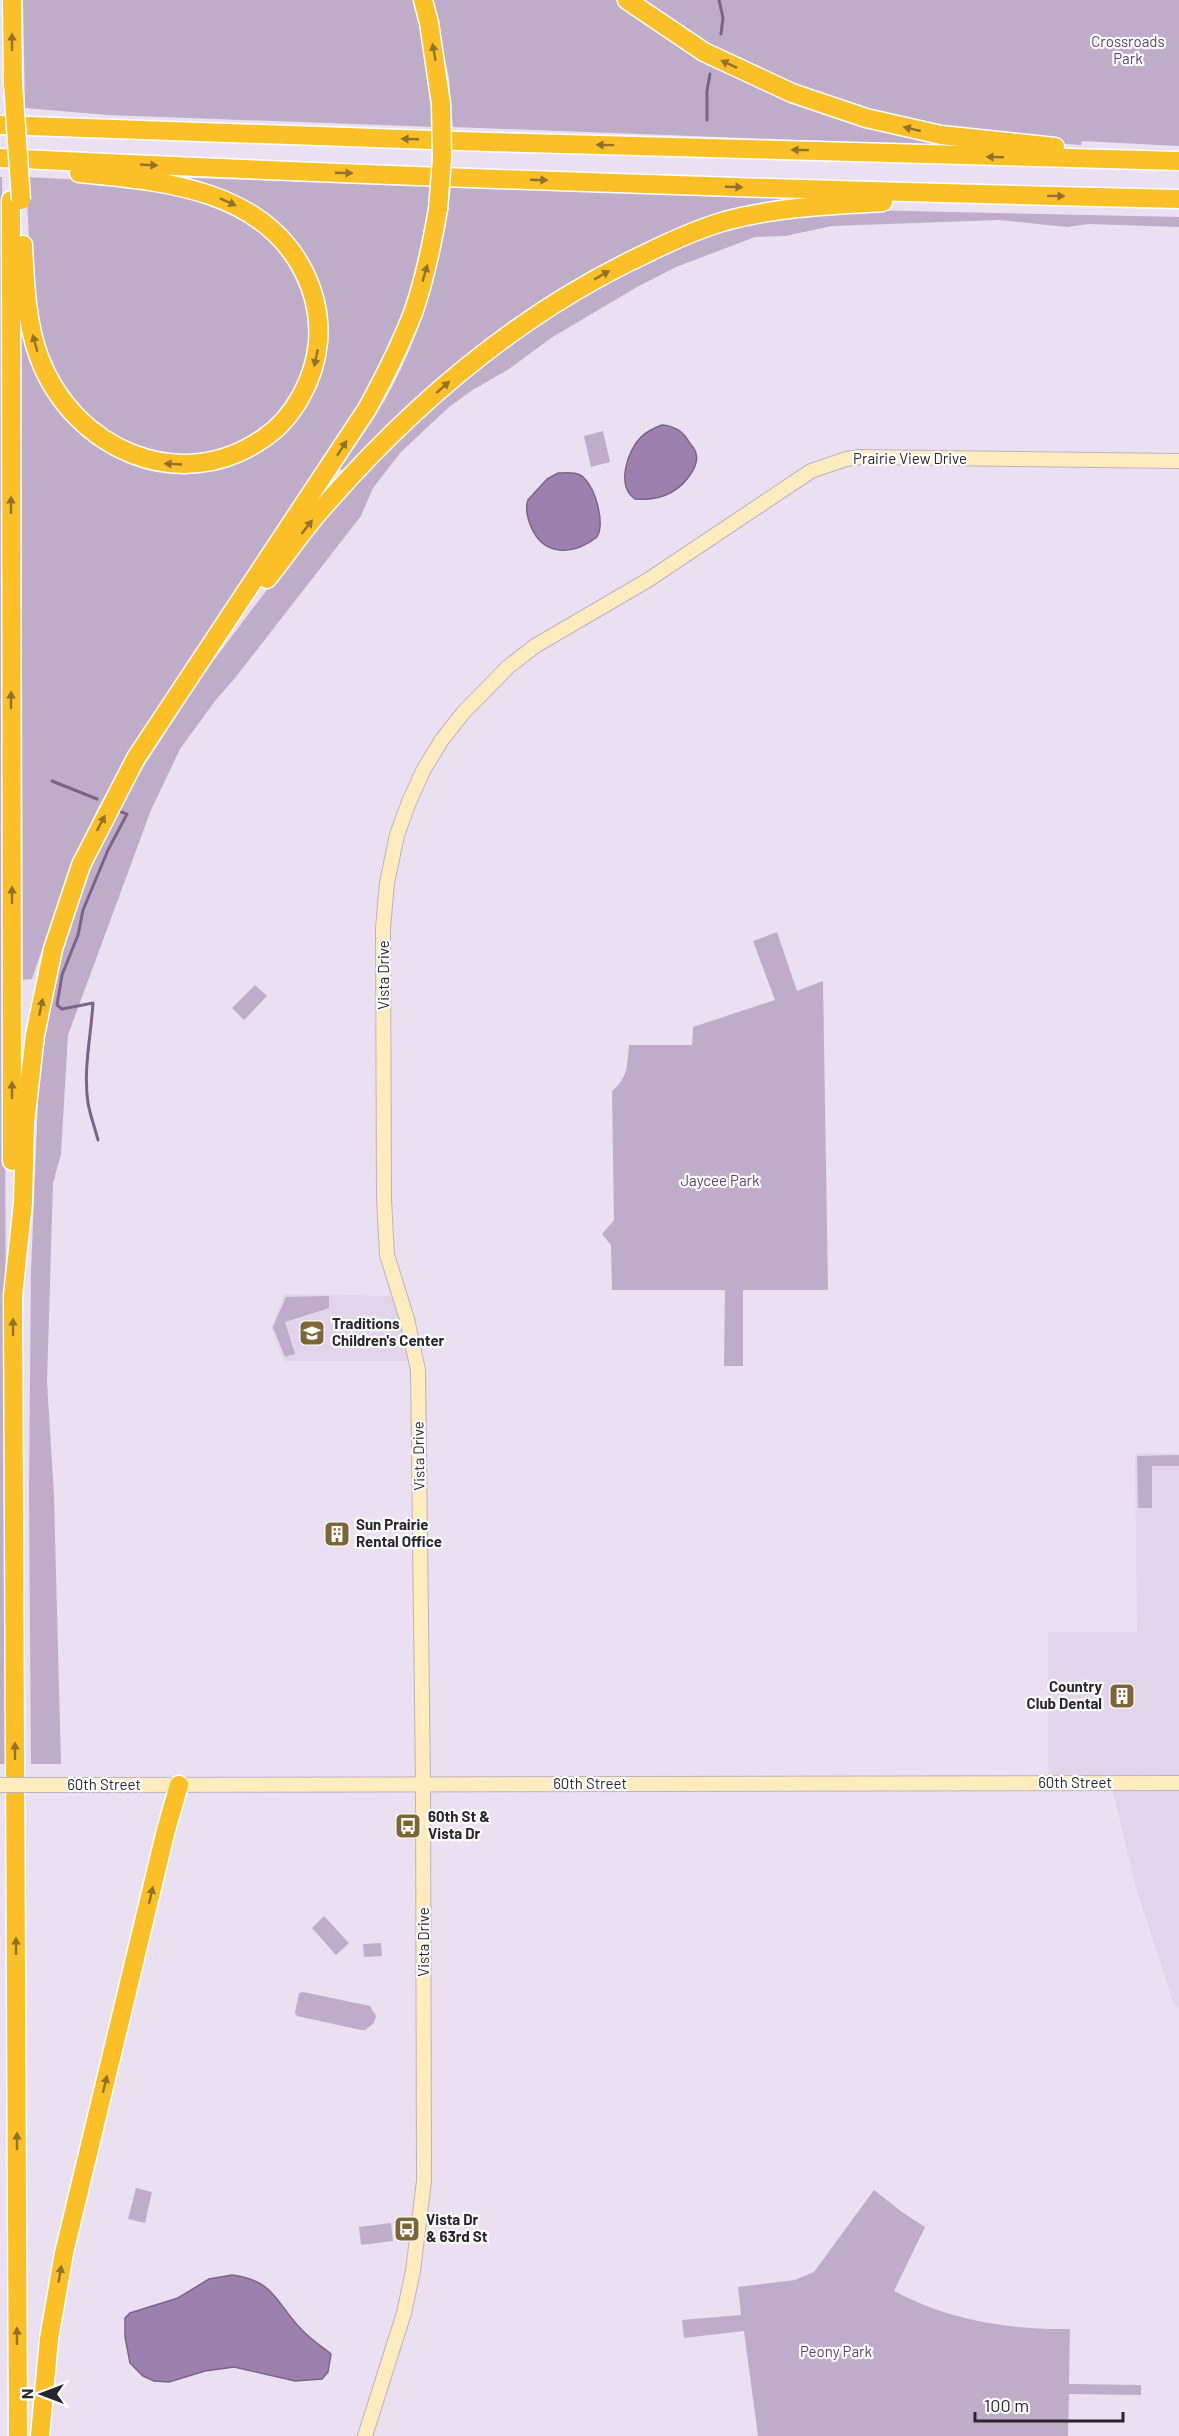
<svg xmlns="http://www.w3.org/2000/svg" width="1179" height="2436" font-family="Barlow,sans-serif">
  <rect width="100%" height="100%" fill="#eae0f1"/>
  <g fill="#e2d4eb">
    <path d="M 285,1294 L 398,1296 L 416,1361 L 284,1361 L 271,1328 Z"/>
    <path d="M 1135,1453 L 1179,1454 L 1179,2009 L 1173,2002 L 1136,1888 L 1111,1783 L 1048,1783 L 1048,1632 L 1137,1632 Z"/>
  </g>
  <g fill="#beacc9">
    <path d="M 23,0 L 414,0 L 431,80 L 434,127 L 108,115 L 25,108 Z"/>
    <path d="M 433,0 L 615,0 L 680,44 L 933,140 L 933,145 L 453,127 L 449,79 Z"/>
    <path d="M 635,0 L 1179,0 L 1179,146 L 1082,141 L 1081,145 L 1054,143 L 899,121 L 748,69 Z"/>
    <path d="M 0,177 L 2,177 L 3,301 L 7,1764 L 0,1764 Z"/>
    <path d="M 26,177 L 85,180 L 156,188 L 217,206 L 260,229 L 295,267 L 312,320 L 305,374 L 278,418 L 222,454 L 153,455 L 96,426 L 60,386 L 45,352 L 31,279 Z"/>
    <path d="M 192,178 L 432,186 L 424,240 L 413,289 L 396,333 L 361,402 L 125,759 L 98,808 L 67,875 L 32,979 L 23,980 L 21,325 C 28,341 34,367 43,381 C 51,392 77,410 88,420 C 101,432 126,459 141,465 C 182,483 232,468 267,445 L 319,371 L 299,250 L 191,182 Z"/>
    <path d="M 451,186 L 796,199 L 758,209 L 592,274 L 346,474 L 340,469 C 355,446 371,424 385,400 C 422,334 443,261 451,186 Z"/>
    <path d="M 862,210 L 1179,217 L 1179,227 L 1089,224 L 1067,227 L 999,220 L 832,226 L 785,236 L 755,237 L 676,267 L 637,287 L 551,338 L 509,369 L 471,391 L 449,407 L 401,452 L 373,488 L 361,516 L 235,678 L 215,701 L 180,749 L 151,810 L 68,1035 L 61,1154 L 53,1183 L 47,1382 L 54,1496 L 61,1764 L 31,1764 L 29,1494 L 31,1271 L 39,1076 L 50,1007 L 61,957 L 79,898 L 109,826 L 133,783 L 205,672 L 300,546 L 385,449 L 494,352 L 607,278 L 714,232 L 765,220 Z"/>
    <path d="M 603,431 L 610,462 L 591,467 L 584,436 Z"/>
    <path d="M 777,932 L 797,991 L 823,981 L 828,1290 L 743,1290 L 743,1366 L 724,1366 L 725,1290 L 612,1290 L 611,1245 L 602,1234 L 614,1220 L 612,1091 C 628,1078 627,1066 629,1045 L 692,1045 L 693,1027 L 775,1000 L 753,941 Z"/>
    <path d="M 255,985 L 267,996 L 244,1020 L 232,1008 Z"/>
    <path d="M 329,1296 L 329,1308 L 285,1322 L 295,1354 L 285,1357 L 273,1327 L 286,1297 Z"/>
    <path d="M 1179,1455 L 1179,1466 L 1152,1466 L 1152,1508 L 1138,1508 L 1137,1456 Z"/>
    <path d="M 324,1916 L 349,1943 L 336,1955 L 312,1928 Z"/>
    <path d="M 381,1943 L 382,1956 L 364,1957 L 363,1944 Z"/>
    <path d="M 303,1992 L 370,2006 L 376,2016 L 374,2023 L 365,2030 L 361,2030 L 297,2016 L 295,2013 L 299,1993 Z"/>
    <path d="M 136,2188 L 152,2192 L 145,2223 L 128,2219 Z"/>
    <path d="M 874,2190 L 902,2212 L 925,2227 L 894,2291 C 948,2320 1009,2330 1070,2329 L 1069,2384 L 1141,2385 L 1141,2395 L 1069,2394 L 1068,2436 L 758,2436 L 744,2331 L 684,2338 L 682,2320 L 741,2315 L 738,2287 L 795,2280 L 814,2272 Z"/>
    <path d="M 391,2223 L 393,2241 L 361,2245 L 359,2227 Z"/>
  </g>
  <g fill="#9c80ae" stroke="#7a6587" stroke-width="1.5">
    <path d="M 662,425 C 675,426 683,431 689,442 C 692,446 696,450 696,454 C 698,460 695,467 692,472 C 679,493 659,501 635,499 C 616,486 627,451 641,437 C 647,431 654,428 662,425 Z"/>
    <path d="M 558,473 C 567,473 578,471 585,479 C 596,491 605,523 597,537 C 573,556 542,557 530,524 C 527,516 525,508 528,500 L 547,479 Z"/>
    <path d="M 232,2275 C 274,2280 276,2303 301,2329 C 310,2339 321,2346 331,2354 L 328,2372 L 322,2379 L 295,2381 L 234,2367 L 205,2371 L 169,2382 L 154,2381 L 143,2376 L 130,2363 L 125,2337 L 125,2318 L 130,2313 L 178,2298 L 209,2279 Z"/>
  </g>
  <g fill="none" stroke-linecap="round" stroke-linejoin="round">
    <g stroke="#7a6587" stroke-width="3">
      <path d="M 719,0 L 723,18 L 721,34"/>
      <path d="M 707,120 L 707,91 L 710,74"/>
      <path d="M 52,781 L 97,799"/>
      <path d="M 98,1140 C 95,1128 90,1115 88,1103 C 83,1070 91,1036 93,1003 L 62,1009 L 57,1005 L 62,975 L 78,935 L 83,910 L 108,850 L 127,814 L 119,811"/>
    </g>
    <g stroke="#bcb2c2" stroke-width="16">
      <g id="secondary">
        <path d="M 61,1785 L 1179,1783"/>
        <path d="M 365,2436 L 404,2313 L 413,2271 L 424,2181 L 423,1785 L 418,1370 L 407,1319 L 387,1255 L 384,1199 L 383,928 L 387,883 L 397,835 L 409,802 L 423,771 L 441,741 L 463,713 L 508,667 L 535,646 L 648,580 L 811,471 L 846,459 L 860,457 L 1179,461"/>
      </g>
    </g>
    <g stroke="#fff" stroke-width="21">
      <g id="highway">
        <path d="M 12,0 L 13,83"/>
        <path d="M 423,0 L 429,23 L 441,104"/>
        <path d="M 627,0 L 704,52 L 792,93 L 866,118 L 941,135 L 1055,147"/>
        <path d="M 0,125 L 488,142 L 1179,161"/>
        <path d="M 0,158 C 393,177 786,190 1179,199"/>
        <path d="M 11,200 L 12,1161"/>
        <path d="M 23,245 C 25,283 26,322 39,357 C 73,449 180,497 264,438 C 294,418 315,378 318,342 C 320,317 315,294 304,272 C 262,188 161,181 79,173"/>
        <path d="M 267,579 C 287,554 305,527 326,504 C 416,401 521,312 645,254 C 671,241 698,229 725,221 C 777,207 830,205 883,202"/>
        <path d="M 18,2436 L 13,1295 L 23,1203 L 25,1123 L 35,1035 L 53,949 L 81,865 L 136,758 L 367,409 C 384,378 400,346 413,313 C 425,279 432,244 438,209"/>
        <path d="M 40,2436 L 49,2339 L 64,2253 L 166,1830 L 179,1785"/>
      </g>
    </g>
    <use href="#secondary" stroke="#feecbe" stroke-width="14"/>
    <use href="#highway" stroke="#fbc028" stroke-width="18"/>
    <g stroke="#bcb2c2" stroke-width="16" stroke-linecap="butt">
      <path id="secondary-bridge" d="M 0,1785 L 61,1785"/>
    </g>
    <g stroke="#fff" stroke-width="21" stroke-linecap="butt">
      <g id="highway-bridge">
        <path d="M 13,83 L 21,200"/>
        <path d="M 438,209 L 442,159 L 441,104"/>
      </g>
    </g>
    <use href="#secondary-bridge" stroke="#feecbe" stroke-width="14"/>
    <use href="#highway-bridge" stroke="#fbc028" stroke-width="18"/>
  </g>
  <defs><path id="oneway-solid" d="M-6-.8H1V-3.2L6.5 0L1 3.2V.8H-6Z" transform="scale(1.5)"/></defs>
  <g fill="#92722a">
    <use href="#oneway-solid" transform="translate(12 42) rotate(-90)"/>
    <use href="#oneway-solid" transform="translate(434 52) rotate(-100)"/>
    <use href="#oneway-solid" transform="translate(729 64) rotate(-155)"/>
    <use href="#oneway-solid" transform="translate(912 129) rotate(-167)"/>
    <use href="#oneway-solid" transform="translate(410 139) rotate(-178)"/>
    <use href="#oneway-solid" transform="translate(605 145) rotate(-179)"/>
    <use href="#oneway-solid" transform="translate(800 150) rotate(-179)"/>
    <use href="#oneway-solid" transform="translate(995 157) rotate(-178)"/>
    <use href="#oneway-solid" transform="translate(149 165) rotate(3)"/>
    <use href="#oneway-solid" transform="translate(344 173) rotate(2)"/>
    <use href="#oneway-solid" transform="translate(539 180) rotate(2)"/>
    <use href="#oneway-solid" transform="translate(734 187) rotate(2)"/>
    <use href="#oneway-solid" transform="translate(1056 196) rotate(1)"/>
    <use href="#oneway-solid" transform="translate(228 202) rotate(24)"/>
    <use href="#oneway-solid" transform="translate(425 273) rotate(-74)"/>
    <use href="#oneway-solid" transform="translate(602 275) rotate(-30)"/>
    <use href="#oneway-solid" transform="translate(35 343) rotate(-105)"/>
    <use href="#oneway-solid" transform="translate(316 358) rotate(102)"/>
    <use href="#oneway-solid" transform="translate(443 387) rotate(-42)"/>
    <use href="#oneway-solid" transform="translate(342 448) rotate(-57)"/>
    <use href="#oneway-solid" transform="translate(173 464) rotate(-177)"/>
    <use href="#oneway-solid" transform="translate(11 505) rotate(-90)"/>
    <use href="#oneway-solid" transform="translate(307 527) rotate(-52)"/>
    <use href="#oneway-solid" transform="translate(11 700) rotate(-90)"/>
    <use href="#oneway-solid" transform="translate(101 823) rotate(-62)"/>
    <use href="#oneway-solid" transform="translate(12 895) rotate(-90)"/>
    <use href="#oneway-solid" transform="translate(41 1007) rotate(-78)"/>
    <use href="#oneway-solid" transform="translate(12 1090) rotate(-90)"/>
    <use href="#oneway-solid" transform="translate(13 1327) rotate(-90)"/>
    <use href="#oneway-solid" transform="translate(15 1751) rotate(-90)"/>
    <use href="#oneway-solid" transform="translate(151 1895) rotate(-77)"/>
    <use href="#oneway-solid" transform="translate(16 1946) rotate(-90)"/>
    <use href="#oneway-solid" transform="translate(105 2084) rotate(-76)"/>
    <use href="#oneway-solid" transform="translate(17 2141) rotate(-90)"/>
    <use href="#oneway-solid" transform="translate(60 2274) rotate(-80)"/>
    <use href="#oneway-solid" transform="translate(17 2336) rotate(-90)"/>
  </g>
  <defs>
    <g id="school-square" transform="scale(1.35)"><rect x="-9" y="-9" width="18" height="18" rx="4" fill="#7c6636" stroke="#fff"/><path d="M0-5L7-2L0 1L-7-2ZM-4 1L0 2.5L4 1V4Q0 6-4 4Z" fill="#fff"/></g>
    <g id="building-square" transform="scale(1.35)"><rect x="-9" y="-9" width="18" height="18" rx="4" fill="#7c6636" stroke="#fff"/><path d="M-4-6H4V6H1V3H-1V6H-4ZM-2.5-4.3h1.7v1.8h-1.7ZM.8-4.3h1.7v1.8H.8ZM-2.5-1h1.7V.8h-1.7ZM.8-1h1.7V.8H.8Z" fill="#fff"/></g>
    <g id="bus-square" transform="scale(1.35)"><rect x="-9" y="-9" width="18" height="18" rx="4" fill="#7c6636" stroke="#fff"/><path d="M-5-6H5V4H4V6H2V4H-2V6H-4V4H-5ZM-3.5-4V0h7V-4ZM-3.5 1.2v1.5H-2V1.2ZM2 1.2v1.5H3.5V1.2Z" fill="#fff"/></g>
  </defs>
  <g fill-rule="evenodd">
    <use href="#school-square" x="312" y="1333"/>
    <use href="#building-square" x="337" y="1534"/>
    <use href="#building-square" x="1122" y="1696"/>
    <use href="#bus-square" x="408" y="1826"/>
    <use href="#bus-square" x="407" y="2229"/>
  </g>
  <g text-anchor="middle" stroke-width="4.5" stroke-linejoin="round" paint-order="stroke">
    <g font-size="15" fill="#613b76" stroke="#fff">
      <text x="1128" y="47">Crossroads<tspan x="1128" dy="17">Park</tspan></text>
      <text x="720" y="1186">Jaycee Park</text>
      <text x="836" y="2357">Peony Park</text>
    </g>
    <g font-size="15" fill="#29252c" stroke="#fff">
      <text x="910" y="464">Prairie View Drive</text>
      <text transform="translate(384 975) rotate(-90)" y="5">Vista Drive</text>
      <text transform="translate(419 1456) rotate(-91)" y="5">Vista Drive</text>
      <text x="1075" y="1788">60th Street</text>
      <text x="590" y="1789">60th Street</text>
      <text x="104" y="1790">60th Street</text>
      <text transform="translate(424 1942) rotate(-90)" y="5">Vista Drive</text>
    </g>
    <g font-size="15" font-weight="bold" fill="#29252c" stroke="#fff" text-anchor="start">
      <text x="332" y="1329">Traditions<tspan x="332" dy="17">Children's Center</tspan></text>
      <text x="356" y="1530">Sun Prairie<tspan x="356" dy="17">Rental Office</tspan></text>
      <text x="1102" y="1692" text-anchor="end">Country<tspan x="1102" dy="17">Club Dental</tspan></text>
      <text x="428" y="1822">60th St &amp;<tspan x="428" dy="17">Vista Dr</tspan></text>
      <text x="426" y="2225">Vista Dr<tspan x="426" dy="17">&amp; 63rd St</tspan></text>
    </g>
  </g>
  <g transform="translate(42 2394) rotate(270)" stroke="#ffffff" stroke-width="4.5" paint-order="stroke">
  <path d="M0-4.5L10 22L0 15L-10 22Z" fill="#29252c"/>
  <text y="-9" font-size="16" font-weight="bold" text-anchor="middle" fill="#29252c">N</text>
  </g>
  <path d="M975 2412v9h148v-9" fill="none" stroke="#29252c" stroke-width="3"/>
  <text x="984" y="2412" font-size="18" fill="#29252c" stroke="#ffffff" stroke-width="4.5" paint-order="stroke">100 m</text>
</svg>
